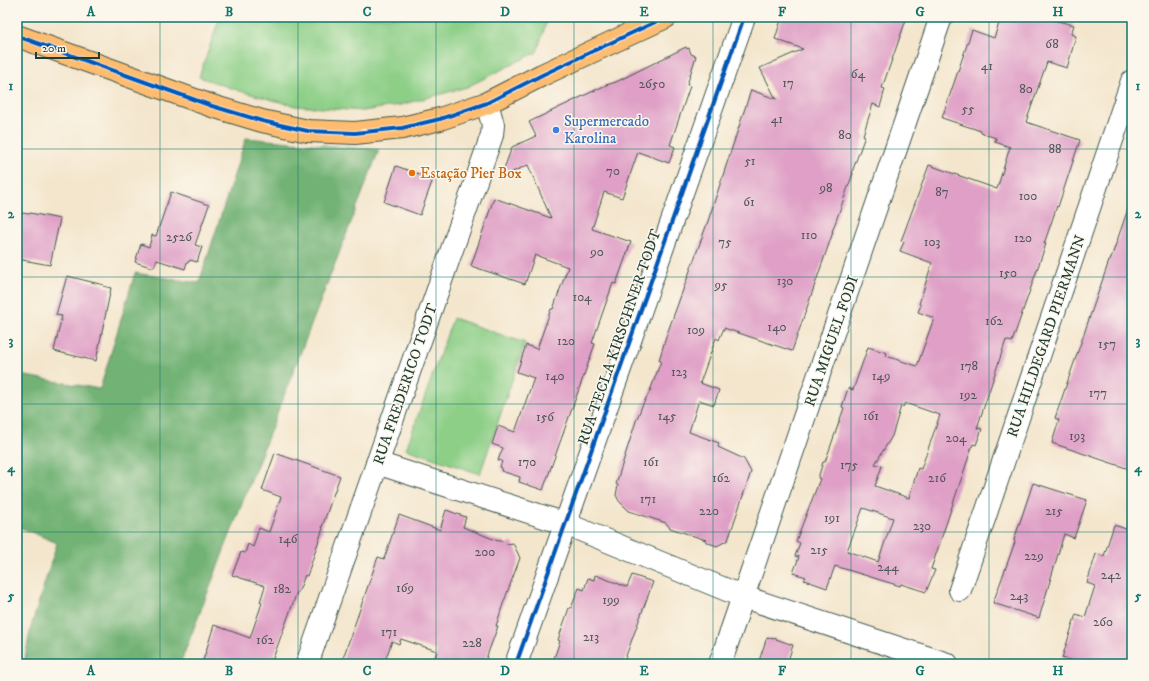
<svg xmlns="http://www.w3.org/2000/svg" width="1149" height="681" font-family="'IM FELL DW Pica',serif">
  <rect width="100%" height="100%" fill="#fbf7ec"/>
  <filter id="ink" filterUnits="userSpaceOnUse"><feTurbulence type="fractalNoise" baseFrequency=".025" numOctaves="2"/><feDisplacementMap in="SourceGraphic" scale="8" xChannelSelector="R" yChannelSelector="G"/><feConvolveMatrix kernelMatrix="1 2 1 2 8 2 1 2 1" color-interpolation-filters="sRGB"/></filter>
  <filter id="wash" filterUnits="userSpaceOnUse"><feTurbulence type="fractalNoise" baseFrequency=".012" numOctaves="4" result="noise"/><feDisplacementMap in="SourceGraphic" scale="16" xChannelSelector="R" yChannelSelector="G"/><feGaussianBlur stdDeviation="0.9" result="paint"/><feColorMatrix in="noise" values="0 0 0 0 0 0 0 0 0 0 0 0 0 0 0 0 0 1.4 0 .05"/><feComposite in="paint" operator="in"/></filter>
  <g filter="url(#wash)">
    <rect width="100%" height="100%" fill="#f4e6cd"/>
    <g fill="#8dcf87" stroke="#56865e">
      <path d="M 220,17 L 548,17 L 537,52 L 467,87 L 400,105 L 363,111 L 295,106 L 240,91 L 199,77 Z"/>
      <path d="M 453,318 L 525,343 L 480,474 L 406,449 Z"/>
    </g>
    <path fill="#72b274" stroke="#487854" d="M 246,138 L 379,150 L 180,664 L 24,664 L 31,627 L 57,543 L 17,526 L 17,384 L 20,375 L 100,389 L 135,273 L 199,283 Z"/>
    <g id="blocks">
      <g fill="#df9fc6" fill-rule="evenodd">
        <path d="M 782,17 L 907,17 L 882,88 L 885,89 L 880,107 L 873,104 L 863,135 L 865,136 L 852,172 L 853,173 L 832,232 L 833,232 L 792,351 L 724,328 L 719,340 L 716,338 L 700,383 L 719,390 L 714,405 L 699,400 L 689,432 L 719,443 L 718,447 L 744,459 L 751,472 L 728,540 L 717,546 L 706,542 L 706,540 L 670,528 L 666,523 L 629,511 L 619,501 L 616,495 L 618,485 L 616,484 L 636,421 L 642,406 L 650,391 L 661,361 L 659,360 L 667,334 L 708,221 L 751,90 L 776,99 L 760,68 L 803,49 L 775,39 Z"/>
        <path d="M 1001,17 L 1041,17 L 1074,25 L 1071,34 L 1076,36 L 1067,68 L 1047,62 L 1026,122 L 1080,140 L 1058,207 L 1057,206 L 1044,244 L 1046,244 L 1012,342 L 1006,340 L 977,428 L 982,429 L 976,445 L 973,444 L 931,569 L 935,570 L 926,592 L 901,584 L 900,586 L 835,566 L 827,588 L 804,580 L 806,577 L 793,573 L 799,557 L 795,556 L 800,543 L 796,541 L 820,479 L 818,478 L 823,462 L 825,462 L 844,408 L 842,407 L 848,388 L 853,390 L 868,347 L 887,353 L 886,356 L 917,366 L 934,318 L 918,312 L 921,305 L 919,304 L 932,263 L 900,251 L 904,242 L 901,241 L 929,165 L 997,189 L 1010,147 L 995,142 L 996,138 L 981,133 L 981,131 L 942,118 L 972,30 L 994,38 ZM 905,403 L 940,415 L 921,469 L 918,468 L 909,498 L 875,486 L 882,466 L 875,464 L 892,436 L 901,406 L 903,407 ZM 863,508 L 893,518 L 878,562 L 847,551 Z"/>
        <path d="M 686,47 L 687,49 L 689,48 L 691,54 L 696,56 L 687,85 L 690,86 L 670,145 L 675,147 L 669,163 L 638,152 L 622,198 L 604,192 L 592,229 L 631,242 L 616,284 L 613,283 L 592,343 L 595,344 L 543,490 L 519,482 L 520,477 L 501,471 L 502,468 L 500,467 L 502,461 L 498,460 L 503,448 L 492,444 L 498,426 L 515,432 L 534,378 L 517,372 L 526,345 L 537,349 L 551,309 L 553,309 L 568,267 L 535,255 L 525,284 L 471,266 L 494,198 L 551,218 L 528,165 L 501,177 L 512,147 L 536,136 L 529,122 L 606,85 L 616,82 Z"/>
        <path d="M 396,166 L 433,179 L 420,215 L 384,202 Z"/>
        <path d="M 171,192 L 209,205 L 195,245 L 202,247 L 197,262 L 190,260 L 189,262 L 187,262 L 185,269 L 157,260 L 154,267 L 151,267 L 135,262 L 141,244 L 149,247 L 152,235 L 156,236 Z"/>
        <path d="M 1129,206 L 1132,207 L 1132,470 L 1052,443 L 1059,420 L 1055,418 L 1109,261 L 1110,261 Z"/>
        <path d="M 21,213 L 30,214 L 30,213 L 60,219 L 50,265 L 17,259 L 17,235 Z"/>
        <path d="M 67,276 L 104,285 L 103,286 L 111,288 L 96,361 L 54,351 L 62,316 L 56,315 Z"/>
        <path d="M 275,453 L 340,476 L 322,527 L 323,528 L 307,576 L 305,575 L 299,591 L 297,592 L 271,664 L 202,664 L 214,625 L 250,638 L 262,603 L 260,602 L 265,586 L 232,575 L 241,552 L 245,553 L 248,544 L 253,547 L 259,528 L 269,532 L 281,497 L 262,490 Z"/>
        <path d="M 1033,483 L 1087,500 L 1074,538 L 1064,534 L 1039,618 L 993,603 L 1015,542 L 1014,540 Z"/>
        <path d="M 446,510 L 466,517 L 463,527 L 498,541 L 503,541 L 506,544 L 513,543 L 520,558 L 503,604 L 496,626 L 498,626 L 484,664 L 433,664 L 437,651 L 401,639 L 399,644 L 392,641 L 384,664 L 341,664 L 378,557 L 384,559 L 399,515 L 440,530 Z"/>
        <path d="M 1114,525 L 1132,531 L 1132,648 L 1127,664 L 1084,664 L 1062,658 L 1076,614 L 1085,617 L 1095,586 L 1087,583 L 1096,554 L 1104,556 Z"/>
        <path d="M 595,575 L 627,587 L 632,575 L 653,582 L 623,664 L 552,664 L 560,641 L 558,640 L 569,608 L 571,608 L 579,588 L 584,590 L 588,578 L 594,580 Z"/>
        <path d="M 767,637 L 773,639 L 773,638 L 793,645 L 787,664 L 758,664 Z"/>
      </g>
    </g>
  </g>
  <g filter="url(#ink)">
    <use href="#blocks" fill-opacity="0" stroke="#3f564b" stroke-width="1"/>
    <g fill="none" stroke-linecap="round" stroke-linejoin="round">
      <g stroke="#3f564b" stroke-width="24">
        <g id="minor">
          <path d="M 377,463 L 566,524 L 744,597 L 947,664"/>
          <path d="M 960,590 L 1132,81"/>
          <path d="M 307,664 L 492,135 L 493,125 L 487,103"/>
          <path d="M 516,664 L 744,17"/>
          <path d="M 720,664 L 941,17"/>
        </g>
      </g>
      <g stroke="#3f564b" stroke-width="24">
        <path id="major" d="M 17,36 L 212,106 L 262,121 L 308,131 L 355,133 L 402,128 L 440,119 L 487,103 L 542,75 L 666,17"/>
      </g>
      <use href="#minor" stroke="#fff" stroke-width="22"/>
      <use href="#major" stroke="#febc70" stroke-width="22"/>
      <g stroke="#fbf7ec" stroke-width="6">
        <g id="cycleway">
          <path d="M 17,36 L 212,106 L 262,121 L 308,131 L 355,133 L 402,128 L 440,119 L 487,103 L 542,75 L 666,17"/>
          <path d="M 516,664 L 744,17"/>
        </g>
      </g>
      <use href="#cycleway" stroke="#0057b8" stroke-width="4"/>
    </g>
  </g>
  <path fill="none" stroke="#0f766e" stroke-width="1" stroke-opacity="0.55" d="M 160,17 L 160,664M 298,17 L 298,664M 436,17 L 436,664M 574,17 L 574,664M 713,17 L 713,664M 851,17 L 851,664M 989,17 L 989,664M 17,149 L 1132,149M 17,277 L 1132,277M 17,404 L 1132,404M 17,532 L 1132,532"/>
  <circle fill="#3f7fe0" stroke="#fbf7ec" stroke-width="1.5" cx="556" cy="130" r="4"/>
  <circle fill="#e8710a" stroke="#fbf7ec" stroke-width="1.5" cx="412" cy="173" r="4"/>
  <g text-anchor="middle" stroke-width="3" stroke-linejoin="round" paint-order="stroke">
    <g font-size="13" fill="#4f5658">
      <text x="1052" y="48">68</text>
      <text x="987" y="70">41</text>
      <text x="858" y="78">64</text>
      <text x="788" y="87">17</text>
      <text x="652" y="88">2650</text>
      <text x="1026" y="93">80</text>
      <text x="968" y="113">55</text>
      <text x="777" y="123">41</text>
      <text x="845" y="139">80</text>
      <text x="1055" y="153">88</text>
      <text x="750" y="165">51</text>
      <text x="613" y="175">70</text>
      <text x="826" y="192">98</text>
      <text x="942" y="196">87</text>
      <text x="1028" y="200">100</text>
      <text x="749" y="206">61</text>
      <text x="809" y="239">110</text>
      <text x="179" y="241">2526</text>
      <text x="1023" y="242">120</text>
      <text x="725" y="246">75</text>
      <text x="932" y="246">103</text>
      <text x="597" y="256">90</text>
      <text x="1008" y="277">150</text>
      <text x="785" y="285">130</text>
      <text x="721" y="289">95</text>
      <text x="582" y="301">104</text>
      <text x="994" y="325">162</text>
      <text x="777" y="331">140</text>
      <text x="696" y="334">109</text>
      <text x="566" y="345">120</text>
      <text x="1107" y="348">157</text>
      <text x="969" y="370">178</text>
      <text x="679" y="376">123</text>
      <text x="555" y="380">140</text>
      <text x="881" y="380">149</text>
      <text x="1098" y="397">177</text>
      <text x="968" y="399">192</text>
      <text x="667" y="420">145</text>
      <text x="871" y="420">161</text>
      <text x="545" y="421">156</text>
      <text x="1077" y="440">193</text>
      <text x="956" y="442">204</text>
      <text x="527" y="466">170</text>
      <text x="651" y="466">161</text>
      <text x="849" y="469">175</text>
      <text x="721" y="482">162</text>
      <text x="937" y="482">216</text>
      <text x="648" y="503">171</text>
      <text x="709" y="515">220</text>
      <text x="1054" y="515">215</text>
      <text x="832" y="522">191</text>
      <text x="922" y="530">230</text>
      <text x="288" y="543">146</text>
      <text x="819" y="554">215</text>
      <text x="485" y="556">200</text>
      <text x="1034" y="560">229</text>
      <text x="888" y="571">244</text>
      <text x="1111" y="579">242</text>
      <text x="405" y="592">169</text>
      <text x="282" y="593">182</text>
      <text x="1019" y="600">243</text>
      <text x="611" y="604">199</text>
      <text x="1103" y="626">260</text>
      <text x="389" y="636">171</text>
      <text x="591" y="641">213</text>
      <text x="265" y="644">162</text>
      <text x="472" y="647">228</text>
    </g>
    <g font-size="15" fill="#366cbe" stroke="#fbf7ec" text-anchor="start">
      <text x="564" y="126">Supermercado<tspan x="564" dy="17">Karolina</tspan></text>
    </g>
    <g font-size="15" fill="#c56008" stroke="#fbf7ec" text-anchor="start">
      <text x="420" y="178">Estação Pier Box</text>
    </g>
    <g font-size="15" fill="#1f3d34" stroke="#fbf7ec">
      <text transform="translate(1046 336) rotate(-71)" y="5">RUA HILDEGARD PIERMANN</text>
      <text transform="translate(619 337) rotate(-71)" y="5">RUA TECLA KIRSCHNER TODT</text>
      <text transform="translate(831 341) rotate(-71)" y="5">RUA MIGUEL FODI</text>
      <text transform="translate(405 384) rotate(-71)" y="5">RUA FREDERICO TODT</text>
    </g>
  </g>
  <rect width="1149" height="681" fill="none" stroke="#fbf7ec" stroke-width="44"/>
  <path d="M36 52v6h63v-6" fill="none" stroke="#1f3d34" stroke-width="2"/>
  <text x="42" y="52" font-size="12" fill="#1f3d34" stroke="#fbf7ec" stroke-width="3" paint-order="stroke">20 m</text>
  <rect x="22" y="22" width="1105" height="637" fill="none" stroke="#0f766e" stroke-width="1.5"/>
  <g font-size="13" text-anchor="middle" font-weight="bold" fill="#0f766e">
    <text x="91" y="16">A</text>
    <text x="229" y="16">B</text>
    <text x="367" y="16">C</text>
    <text x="505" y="16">D</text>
    <text x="644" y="16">E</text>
    <text x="782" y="16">F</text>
    <text x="920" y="16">G</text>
    <text x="1058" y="16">H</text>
    <text x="11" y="90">1</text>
    <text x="1138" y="90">1</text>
    <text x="11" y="218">2</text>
    <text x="1138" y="218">2</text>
    <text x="11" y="345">3</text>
    <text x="1138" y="345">3</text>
    <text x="11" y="472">4</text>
    <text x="1138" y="472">4</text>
    <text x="11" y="600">5</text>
    <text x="1138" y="600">5</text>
    <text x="91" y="675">A</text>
    <text x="229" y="675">B</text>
    <text x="367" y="675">C</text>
    <text x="505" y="675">D</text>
    <text x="644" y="675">E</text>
    <text x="782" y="675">F</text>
    <text x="920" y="675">G</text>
    <text x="1058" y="675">H</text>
  </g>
</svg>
